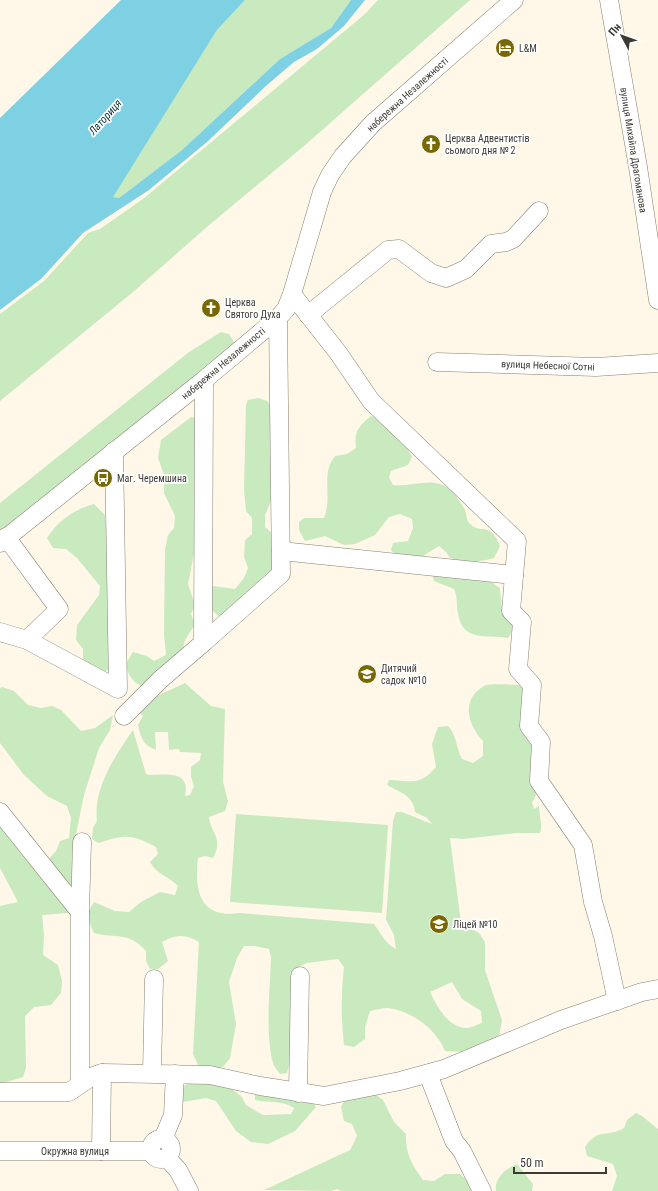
<svg xmlns="http://www.w3.org/2000/svg" width="658" height="1191" font-family="'Roboto Condensed',sans-serif">
  <rect width="100%" height="100%" fill="#fff7e8"/>
  <g fill="#c9eabe" fill-rule="evenodd">
    <path d="M 245,0 L 351,0 L 331,28 L 280,59 L 182,150 L 119,198 L 112,197 L 217,30 Z"/>
    <path d="M 378,0 L 470,0 L 304,146 L 208,226 L 133,292 L 0,401 L 0,314 L 44,281 L 88,233 L 100,229 L 143,199 L 365,14 Z"/>
    <path d="M 221,332 L 229,334 L 235,344 L 0,543 L 0,503 L 189,352 Z"/>
    <path d="M 258,398 L 267,401 L 274,410 L 273,497 L 265,515 L 265,527 L 273,534 L 273,569 L 224,615 L 218,616 L 211,609 L 209,592 L 213,586 L 235,589 L 244,578 L 248,568 L 244,557 L 245,540 L 252,534 L 252,518 L 246,511 L 244,490 L 246,405 L 248,400 Z"/>
    <path d="M 371,416 C 387,422 405,441 412,457 L 408,465 L 391,471 L 389,477 L 393,485 C 420,487 440,472 458,499 C 460,502 463,506 465,510 C 467,514 466,521 470,524 C 481,535 490,520 500,546 L 494,558 C 478,563 466,562 450,558 L 446,552 L 439,546 L 423,556 L 413,558 L 396,556 L 391,550 L 393,543 L 408,541 L 413,528 L 412,519 L 400,514 L 389,517 L 375,535 L 355,544 L 344,545 L 325,536 L 305,541 L 299,530 L 299,522 L 304,518 L 324,518 C 333,497 320,474 335,456 L 347,454 L 356,448 C 354,431 358,427 371,416 Z"/>
    <path d="M 191,417 L 196,418 L 197,483 L 194,553 L 188,584 L 195,605 L 191,614 L 195,624 C 192,629 186,638 184,643 C 183,646 185,652 184,655 C 182,680 172,686 148,687 C 135,687 129,676 125,665 L 133,652 L 147,656 L 154,661 L 166,655 L 164,635 L 165,549 L 168,535 L 174,528 L 175,516 L 164,493 L 164,475 L 158,458 L 161,440 Z"/>
    <path d="M 94,504 L 105,515 L 112,597 L 107,607 L 112,646 L 108,657 L 109,669 L 103,673 L 83,663 L 83,649 L 76,640 L 77,625 L 99,595 L 100,586 L 77,558 L 66,549 L 53,548 L 47,538 C 59,520 73,510 94,504 Z"/>
    <path d="M 431,571 L 488,580 L 500,588 L 502,610 L 509,617 L 515,626 L 508,638 C 487,634 462,643 458,613 C 456,604 458,598 454,589 L 434,581 Z"/>
    <path d="M 185,683 L 211,706 L 225,709 L 223,782 L 228,801 L 225,811 L 209,817 C 211,835 224,837 213,858 L 205,856 L 198,858 C 194,891 200,919 240,913 L 374,924 C 381,933 385,944 396,949 L 394,935 L 386,920 L 393,821 L 396,812 L 402,812 L 432,824 L 427,818 L 415,812 C 413,795 401,793 387,785 L 389,780 C 412,781 420,786 436,767 L 432,744 L 438,727 L 448,726 C 457,735 456,748 462,759 L 473,763 L 483,756 L 483,741 C 468,725 460,700 484,686 C 489,683 514,685 521,685 L 526,691 L 537,793 L 532,803 L 534,809 L 539,806 C 539,816 543,824 540,833 L 516,833 L 463,839 L 450,838 L 461,923 L 479,933 L 485,942 L 485,970 L 502,1020 L 499,1038 L 465,1052 L 445,1051 C 436,1029 412,1011 388,1008 C 382,1008 375,1010 370,1011 L 365,1027 L 365,1039 L 354,1047 L 344,1045 C 341,1019 341,993 344,967 L 338,959 L 307,963 L 298,967 C 292,985 290,1008 290,1027 C 290,1043 292,1057 287,1073 L 280,1074 C 278,1071 274,1067 273,1063 C 265,1033 270,989 271,957 L 269,949 L 255,946 L 244,946 L 237,958 L 229,982 L 236,1024 L 230,1058 L 223,1067 L 214,1069 L 199,1067 L 193,1054 L 199,942 C 187,934 175,934 162,942 L 168,961 L 158,969 L 150,969 L 146,961 L 146,951 C 128,931 117,939 94,933 C 88,921 86,913 94,902 L 115,911 L 129,912 L 141,902 L 160,892 L 175,895 L 178,886 C 170,877 156,874 150,862 L 158,854 L 156,847 C 130,833 124,835 98,843 L 92,839 L 93,828 L 97,821 C 93,788 115,756 133,730 L 146,774 L 149,775 C 166,775 191,770 185,796 L 190,795 L 194,786 L 191,777 L 191,767 L 200,760 L 201,753 L 180,752 L 179,749 L 169,750 L 168,732 L 155,732 L 156,750 C 143,745 141,738 138,725 L 143,716 L 130,704 L 138,693 L 157,696 ZM 452,982 L 462,999 L 481,1011 L 482,1023 C 478,1024 471,1028 467,1028 C 448,1028 437,1006 430,992 Z"/>
    <path d="M 2,687 L 14,691 L 28,705 L 41,708 L 52,706 L 61,710 L 81,731 L 95,728 L 113,715 L 110,730 L 99,748 L 84,795 L 72,853 L 74,880 L 72,887 L 48,860 L 56,851 L 60,841 L 69,838 L 71,818 L 67,806 L 47,796 L 24,775 L 0,743 L 0,688 Z"/>
    <path d="M 0,812 L 80,912 L 42,915 L 44,935 L 43,955 L 58,965 L 62,981 L 61,993 L 51,1005 L 34,1007 L 25,1016 L 26,1068 L 23,1077 L 0,1084 L 0,906 L 18,902 L 0,868 Z"/>
    <path d="M 236,814 L 388,825 L 382,913 L 230,902 Z"/>
    <path d="M 203,1081 L 232,1089 L 242,1097 L 246,1105 L 263,1115 L 291,1114 L 294,1108 C 281,1100 270,1103 255,1100 L 255,1093 L 313,1102 L 316,1107 L 295,1131 L 268,1144 L 251,1142 L 236,1131 L 216,1101 L 206,1098 L 183,1102 L 180,1094 L 185,1085 Z"/>
    <path d="M 375,1094 L 383,1100 L 394,1122 L 406,1134 C 405,1153 412,1165 423,1180 L 434,1181 L 445,1174 L 460,1174 L 469,1182 L 472,1191 L 341,1191 L 337,1189 L 331,1191 L 264,1190 L 350,1150 L 357,1136 L 352,1124 L 344,1121 L 341,1107 L 346,1098 Z"/>
    <path d="M 636,1113 L 642,1116 L 658,1129 L 658,1191 L 612,1191 L 617,1176 L 613,1164 L 587,1156 L 585,1147 C 599,1127 607,1138 624,1128 L 627,1120 Z"/>
    <path d="M 517,1164 L 533,1184 L 532,1191 L 496,1191 C 494,1177 507,1168 517,1164 Z"/>
  </g>
  <path fill="#7ed1e3" d="M 121,0 L 245,0 L 217,30 L 113,197 L 119,198 L 182,150 L 280,59 L 331,28 L 351,0 L 365,0 L 344,26 L 317,49 L 294,62 L 267,85 L 207,142 L 149,190 L 83,233 L 41,279 L 0,310 L 0,118 Z"/>
  <g fill="none" stroke-linecap="round" stroke-linejoin="round">
    <g stroke="#878073" stroke-width="19">
      <g id="minor">
        <path d="M 609,0 L 638,167 L 658,300"/>
        <path d="M 292,294 L 339,354 L 371,401 L 517,541 L 511,611 L 522,622 L 518,669 L 532,685 L 529,726 L 541,742 L 539,781 L 583,845 L 593,902 L 603,936 L 617,1001"/>
        <path d="M 308,315 L 388,250 L 399,249 L 431,273 L 446,278 L 466,269 L 491,244 L 506,242 L 513,239 L 539,211"/>
        <path d="M 437,362 L 596,367 L 658,363"/>
        <path d="M 6,537 L 59,609 L 27,640"/>
        <path d="M 0,543 L 204,380 L 278,318 L 286,309 L 292,294 L 322,192 L 330,175 L 343,156 L 373,123 L 514,0"/>
        <path d="M 281,551 L 514,575"/>
        <path d="M 0,632 L 27,640 L 118,689 L 114,451"/>
        <path d="M 203,643 L 281,574 L 278,318"/>
        <path d="M 124,716 L 161,679 L 203,643 L 204,380"/>
        <path d="M 0,812 L 80,912 L 80,1084"/>
        <path d="M 80,912 L 82,842"/>
        <path d="M 102,1073 L 210,1075 L 260,1086 L 324,1096 L 400,1081 L 444,1069 L 561,1020 L 642,992 L 658,989"/>
        <path d="M 152,1073 L 154,979"/>
        <path d="M 428,1074 L 454,1141 L 462,1151 L 482,1191"/>
        <path d="M 0,1092 L 69,1092 L 91,1077 L 102,1073 L 101,1151"/>
        <path d="M 298,1093 L 300,976"/>
        <circle cx="161" cy="1149" r="10"/>
        <path d="M 163,1139 L 173,1115 L 175,1074"/>
        <path d="M 0,1151 L 150,1151"/>
        <path d="M 167,1158 L 178,1170 L 189,1191"/>
      </g>
    </g>
    <use href="#minor" stroke="#fff" stroke-width="18"/>
  </g>
  <defs>
    <g id="hotel-disc" transform="scale(1)"><circle r="9.5" fill="#776800" stroke="#fff"/><path d="M-6-4.5h1.5V1H6V5H4.5V3h-9V5H-6ZM-4 0a1.8 1.8 0 1 1 3.6 0ZM.5 0V-2.5h3Q6-2.5 6 0Z" fill="#fff"/></g>
    <g id="church-disc" transform="scale(1)"><circle r="9.5" fill="#776800" stroke="#fff"/><path d="M-1.2-6h2.4v3.5h3.3v2.4h-3.3V6h-2.4V-.1h-3.3v-2.4h3.3Z" fill="#fff"/></g>
    <g id="bus-disc" transform="scale(1)"><circle r="9.5" fill="#776800" stroke="#fff"/><path d="M-5-6H5V4H4V6H2V4H-2V6H-4V4H-5ZM-3.5-4V0h7V-4ZM-3.5 1.2v1.5H-2V1.2ZM2 1.2v1.5H3.5V1.2Z" fill="#fff"/></g>
    <g id="school-disc" transform="scale(1)"><circle r="9.5" fill="#776800" stroke="#fff"/><path d="M0-5L7-2L0 1L-7-2ZM-4 1L0 2.5L4 1V4Q0 6-4 4Z" fill="#fff"/></g>
  </defs>
  <g fill-rule="evenodd">
    <use href="#hotel-disc" x="505" y="48"/>
    <use href="#church-disc" x="431" y="144"/>
    <use href="#church-disc" x="211" y="308"/>
    <use href="#bus-disc" x="103" y="478"/>
    <use href="#school-disc" x="367" y="674"/>
    <use href="#school-disc" x="439" y="924"/>
  </g>
  <g text-anchor="middle" stroke-width="3.5" stroke-linejoin="round" paint-order="stroke">
    <g font-size="10" fill="#3d3a34" stroke="#fff" text-anchor="start">
      <text x="519" y="52">L&amp;M</text>
      <text x="445" y="142">Церква Адвентистів<tspan x="445" dy="12">сьомого дня № 2</tspan></text>
      <text x="225" y="306">Церква<tspan x="225" dy="12">Святого Духа</tspan></text>
      <text x="117" y="482">Маг. Черемшина</text>
      <text x="381" y="672">Дитячий<tspan x="381" dy="12">садок №10</tspan></text>
      <text x="453" y="928">Ліцей №10</text>
    </g>
    <g font-size="10" fill="#3d3a34" stroke="#fff">
      <text transform="translate(407 94) rotate(-42)" y="4">набережна Незалежності</text>
      <text transform="translate(634 150) rotate(81)" y="4">вулиця Михайла Драгоманова</text>
      <text transform="translate(223 363) rotate(-40)" y="4">набережна Незалежності</text>
      <text transform="translate(548 365) rotate(2)" y="4">вулиця Небесної Сотні</text>
      <text x="75" y="1155">Окружна вулиця</text>
    </g>
    <g font-size="11" font-style="italic" fill="#073138" stroke="#fff">
      <text transform="translate(105 117) rotate(-48)" y="4">Латориця</text>
    </g>
  </g>
  <g transform="translate(622 36) rotate(311)" stroke="#ffffff" stroke-width="3" paint-order="stroke">
  <path d="M0-3L7 15L0 10L-7 15Z" fill="#3d3a34"/>
  <text y="-6" font-size="11" font-weight="bold" text-anchor="middle" fill="#3d3a34">Пн</text>
  </g>
  <path d="M514 1167v6h92v-6" fill="none" stroke="#3d3a34" stroke-width="2"/>
  <text x="520" y="1167" font-size="12" fill="#3d3a34" stroke="#ffffff" stroke-width="3" paint-order="stroke">50 m</text>
</svg>
